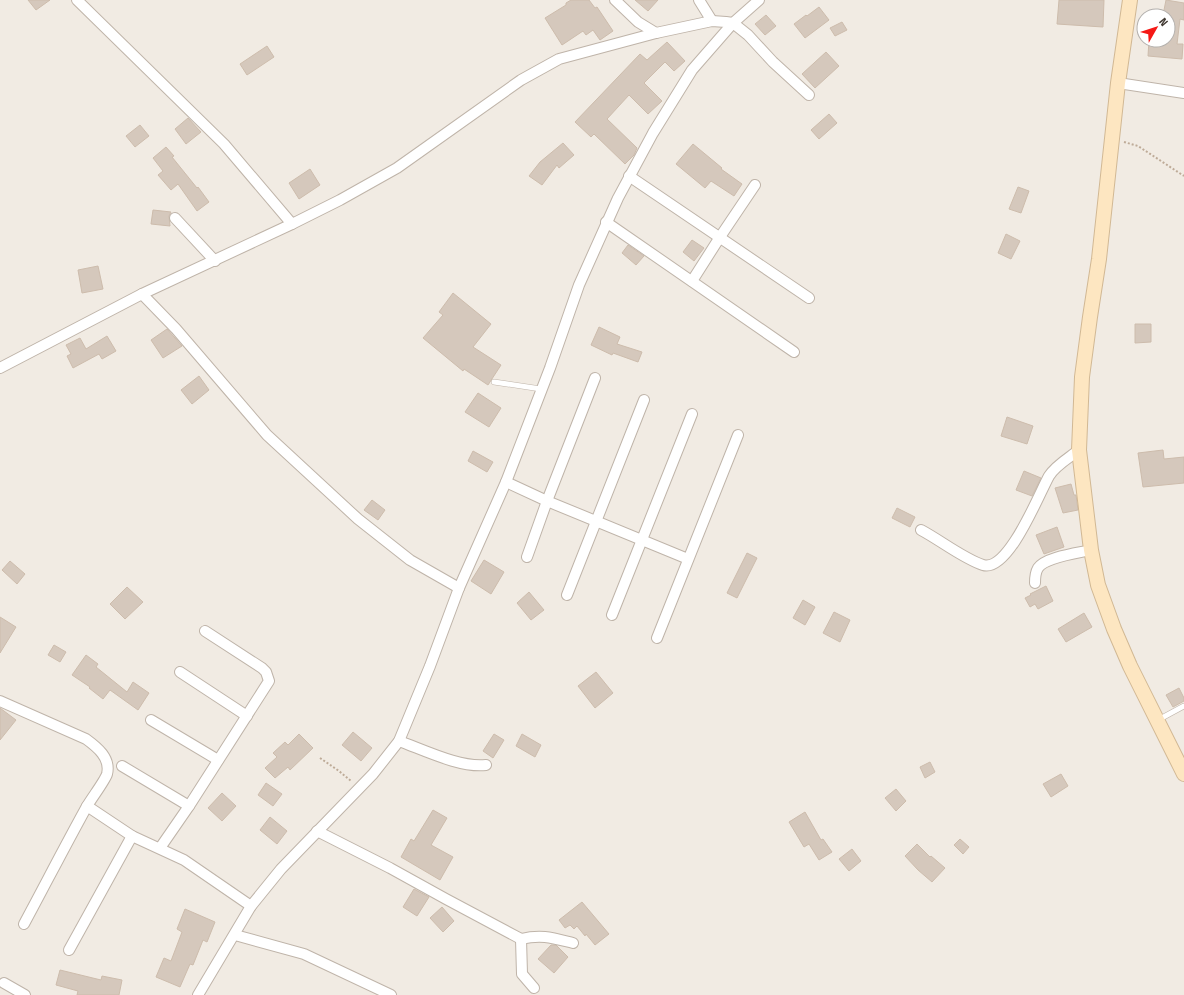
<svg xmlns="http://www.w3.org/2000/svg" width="1184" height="995" font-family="'Fira Sans Condensed',sans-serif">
  <rect width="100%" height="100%" fill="#f1ebe3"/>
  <g fill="#d5c8bc" stroke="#cdbcac">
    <path d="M 28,0 L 50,0 L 36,10 Z"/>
    <path d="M 571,0 L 589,0 L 595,8 L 597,7 L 613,31 L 600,40 L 593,30 L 586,35 L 583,31 L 562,45 L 545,18 L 566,5 L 566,3 Z"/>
    <path d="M 635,0 L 658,0 L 648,11 Z"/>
    <path d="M 1059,0 L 1104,0 L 1103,27 L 1057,24 Z"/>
    <path d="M 1166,0 L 1184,3 L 1184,20 L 1180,19 L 1177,44 L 1183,44 L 1182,59 L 1148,56 L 1149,40 L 1168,40 L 1168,16 L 1163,15 Z"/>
    <path d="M 819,7 L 829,20 L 805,38 L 794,24 L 806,15 L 807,16 Z"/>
    <path d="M 766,15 L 776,26 L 765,35 L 755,24 Z"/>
    <path d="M 842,22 L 847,30 L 835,36 L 830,28 Z"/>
    <path d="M 667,42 L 685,61 L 674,71 L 665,62 L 644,83 L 662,101 L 648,114 L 629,95 L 607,119 L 637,148 L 634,155 L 625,164 L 594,134 L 591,137 L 575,122 L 640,54 L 647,60 Z"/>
    <path d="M 267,46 L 274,57 L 247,75 L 240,64 Z"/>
    <path d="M 826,52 L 839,66 L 815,88 L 802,74 Z"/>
    <path d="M 829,114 L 837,123 L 819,139 L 811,130 Z"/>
    <path d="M 188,118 L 201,132 L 186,144 L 175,129 Z"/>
    <path d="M 140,125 L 149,136 L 135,147 L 126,136 Z"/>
    <path d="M 563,143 L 574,155 L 559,168 L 557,165 L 542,185 L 529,176 L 540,162 Z"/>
    <path d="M 693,144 L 722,168 L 721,169 L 742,184 L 734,196 L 711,181 L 705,188 L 676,164 Z"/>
    <path d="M 166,147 L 174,156 L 172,157 L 197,188 L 198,187 L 209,202 L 197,211 L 178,184 L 171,190 L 158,175 L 163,171 L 153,158 Z"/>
    <path d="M 310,169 L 320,185 L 299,199 L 289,183 Z"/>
    <path d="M 1018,187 L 1029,191 L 1021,213 L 1009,209 Z"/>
    <path d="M 153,210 L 171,212 L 169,216 L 170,226 L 151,224 Z"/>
    <path d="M 1006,234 L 1020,241 L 1011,259 L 998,253 Z"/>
    <path d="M 692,240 L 704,248 L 694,261 L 683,252 Z"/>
    <path d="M 628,245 L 644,256 L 636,265 L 622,253 Z"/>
    <path d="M 98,266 L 103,289 L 82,293 L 78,270 Z"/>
    <path d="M 453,293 L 491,324 L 473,347 L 501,365 L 488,385 L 464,369 L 463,371 L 423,338 L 443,315 L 439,312 Z"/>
    <path d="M 1135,324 L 1151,324 L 1151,342 L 1135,343 Z"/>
    <path d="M 599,327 L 620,337 L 617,344 L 642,352 L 638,362 L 613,353 L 612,355 L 591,345 Z"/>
    <path d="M 167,329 L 182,346 L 163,358 L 151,340 Z"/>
    <path d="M 107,336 L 116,351 L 102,359 L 99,354 L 73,368 L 67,356 L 71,354 L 66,345 L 80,338 L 86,349 Z"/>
    <path d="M 199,376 L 209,390 L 192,404 L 181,390 Z"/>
    <path d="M 478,393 L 501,408 L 489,427 L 465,412 Z"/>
    <path d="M 1007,417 L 1033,426 L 1027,444 L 1001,436 Z"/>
    <path d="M 1163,450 L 1164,459 L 1184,457 L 1184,483 L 1143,487 L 1138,453 Z"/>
    <path d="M 473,451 L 493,462 L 487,472 L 468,461 Z"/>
    <path d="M 1024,471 L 1041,478 L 1032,496 L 1016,490 Z"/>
    <path d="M 1071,484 L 1074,495 L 1076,495 L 1078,510 L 1063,513 L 1055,488 Z"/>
    <path d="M 372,500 L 385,510 L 378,520 L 364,510 Z"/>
    <path d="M 897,508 L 915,517 L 910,527 L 892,518 Z"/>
    <path d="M 1057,527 L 1064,547 L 1044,554 L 1036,535 Z"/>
    <path d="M 747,553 L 757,558 L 737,598 L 727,593 Z"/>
    <path d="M 484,560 L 504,572 L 491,594 L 471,581 Z"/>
    <path d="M 10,561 L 25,574 L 17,584 L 2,570 Z"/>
    <path d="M 1046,586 L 1053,601 L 1038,609 L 1035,604 L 1030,607 L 1025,598 L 1031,595 L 1030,594 Z"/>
    <path d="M 127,587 L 143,602 L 125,619 L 110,604 Z"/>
    <path d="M 529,592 L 544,610 L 531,620 L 517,603 Z"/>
    <path d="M 803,600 L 815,607 L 805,625 L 793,618 Z"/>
    <path d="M 834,612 L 850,620 L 840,642 L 823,633 Z"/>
    <path d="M 1084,613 L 1092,627 L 1066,642 L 1058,629 Z"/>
    <path d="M 0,617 L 16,627 L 0,653 Z"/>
    <path d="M 54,645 L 66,652 L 60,662 L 48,655 Z"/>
    <path d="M 86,655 L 98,664 L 96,667 L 127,692 L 133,682 L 149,693 L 138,710 L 110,690 L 103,699 L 89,688 L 90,687 L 72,675 Z"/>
    <path d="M 596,672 L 613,693 L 595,708 L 578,686 Z"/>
    <path d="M 1179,688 L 1184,698 L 1184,701 L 1173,707 L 1166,695 Z"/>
    <path d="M 0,708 L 16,720 L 0,740 Z"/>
    <path d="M 353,732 L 372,748 L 361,761 L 342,745 Z"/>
    <path d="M 299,734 L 313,748 L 290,770 L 288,767 L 275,778 L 265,768 L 277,757 L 273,753 L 285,742 L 288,745 Z"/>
    <path d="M 494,734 L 504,740 L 493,758 L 483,751 Z"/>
    <path d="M 522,734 L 541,745 L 535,757 L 516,746 Z"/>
    <path d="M 930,762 L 935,772 L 925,778 L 920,767 Z"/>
    <path d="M 1061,774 L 1068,786 L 1051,797 L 1043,784 Z"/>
    <path d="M 266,783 L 282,794 L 273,806 L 258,795 Z"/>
    <path d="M 896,789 L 906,801 L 896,811 L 885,798 Z"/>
    <path d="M 222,793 L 236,806 L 222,821 L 208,808 Z"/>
    <path d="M 433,810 L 447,818 L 431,845 L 453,857 L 440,880 L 401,857 L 411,839 L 414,841 Z"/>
    <path d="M 805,812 L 821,840 L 823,839 L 832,852 L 819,860 L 809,844 L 804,847 L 789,822 Z"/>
    <path d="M 270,817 L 287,831 L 277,844 L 260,830 Z"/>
    <path d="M 960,839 L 969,847 L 963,854 L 954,845 Z"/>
    <path d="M 917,844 L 930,857 L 931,856 L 945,868 L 932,882 L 918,870 L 905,856 Z"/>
    <path d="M 852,849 L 861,861 L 849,871 L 839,859 Z"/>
    <path d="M 414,889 L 429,897 L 417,916 L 403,907 Z"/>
    <path d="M 582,902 L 609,934 L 595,945 L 586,934 L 585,936 L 577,926 L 574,929 L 570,925 L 565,928 L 559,920 Z"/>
    <path d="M 442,907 L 454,921 L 443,932 L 430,918 Z"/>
    <path d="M 185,909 L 215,922 L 207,942 L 203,940 L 193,965 L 190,964 L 180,987 L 156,977 L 164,958 L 171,961 L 182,932 L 177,929 Z"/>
    <path d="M 551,945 L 556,945 L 568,957 L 554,973 L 538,959 Z"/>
    <path d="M 60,970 L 101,980 L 102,976 L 122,980 L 119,995 L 77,995 L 78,991 L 56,985 Z"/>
  </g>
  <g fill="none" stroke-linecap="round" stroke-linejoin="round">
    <g stroke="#bfb4a9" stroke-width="6">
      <g id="lane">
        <path d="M 494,382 L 541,389"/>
        <path d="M 1158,720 L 1184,706"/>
      </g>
    </g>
    <g stroke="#bfb4a9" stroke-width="12">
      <g id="street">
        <path d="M 77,0 L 224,144 L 292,224"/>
        <path d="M 615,0 L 638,22 L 656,33"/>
        <path d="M 699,0 L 712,21"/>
        <path d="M 1118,83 L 1184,93"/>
        <path d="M 629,176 L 809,298"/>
        <path d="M 175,218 L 215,261"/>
        <path d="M 606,222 L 794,352"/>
        <path d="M 692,281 L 720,237 L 755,185"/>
        <path d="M 142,294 L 176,329 L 267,435 L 358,519 L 410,560 L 459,588"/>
        <path d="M 0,368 L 142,294 L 292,224 L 340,200 L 397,168 L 521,80 L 559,59 L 656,33 L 712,21 L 726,22 L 733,23 L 748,35 L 773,62 L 809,95"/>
        <path d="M 506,482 L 547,501 L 688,559"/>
        <path d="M 921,530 C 940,540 964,559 983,565 C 1008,573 1039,494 1049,476 C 1056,465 1069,458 1079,450"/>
        <path d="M 527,557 L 547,501 L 595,378"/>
        <path d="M 1035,583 C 1035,578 1035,573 1038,568 C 1045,557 1078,553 1091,550"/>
        <path d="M 567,595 L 644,400"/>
        <path d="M 612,615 L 692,414"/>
        <path d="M 657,638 L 738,435"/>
        <path d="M 180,672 L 247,716"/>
        <path d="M 0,701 L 86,739 C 97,747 111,758 107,774 C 105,781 90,800 86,808 C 65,846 45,885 24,924"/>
        <path d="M 151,720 L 218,760"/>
        <path d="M 399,741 C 424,750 460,768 486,765"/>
        <path d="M 122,766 L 189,806"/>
        <path d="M 87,806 L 132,836 L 184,860 L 251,906"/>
        <path d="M 317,831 L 390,868 L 446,899 L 521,939 C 542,934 553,938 573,943"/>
        <path d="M 160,848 L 189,806 L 269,681 L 266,672 L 262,668 L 205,631"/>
        <path d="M 235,935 L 304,954 L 391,995"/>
        <path d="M 521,939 L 522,974 L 534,988"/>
        <path d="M 69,950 L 132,836"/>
        <path d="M 4,983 L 25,995"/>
        <path d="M 198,995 L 251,906 L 281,869 L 373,774 L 399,741 L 430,666 L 459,588 L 506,482 L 550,368 L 579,285 L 618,198 L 653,133 L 692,70 L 733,23 L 759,0"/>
      </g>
    </g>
    <g stroke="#d1b894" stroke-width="16">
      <path id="secondary" d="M 1130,0 L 1118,83 L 1099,259 L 1090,317 L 1082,377 L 1079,450 L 1091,550 L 1098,585 L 1114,629 L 1130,666 L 1184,774"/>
    </g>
    <g stroke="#beab98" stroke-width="2" stroke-dasharray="2 2" stroke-linecap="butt">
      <path d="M 1124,142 L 1138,146 L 1184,176"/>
      <path d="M 320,758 L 339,771 L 351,781"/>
    </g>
    <use href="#lane" stroke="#fff" stroke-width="5"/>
    <use href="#street" stroke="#fff" stroke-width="10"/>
    <use href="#secondary" stroke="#fde6c1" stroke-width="14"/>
  </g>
  <g transform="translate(1156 28) rotate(51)"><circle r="19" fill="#ffffff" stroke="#b4b1ae"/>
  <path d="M0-3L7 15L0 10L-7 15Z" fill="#f51916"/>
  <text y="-6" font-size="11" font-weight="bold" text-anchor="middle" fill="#433b34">N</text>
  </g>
</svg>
